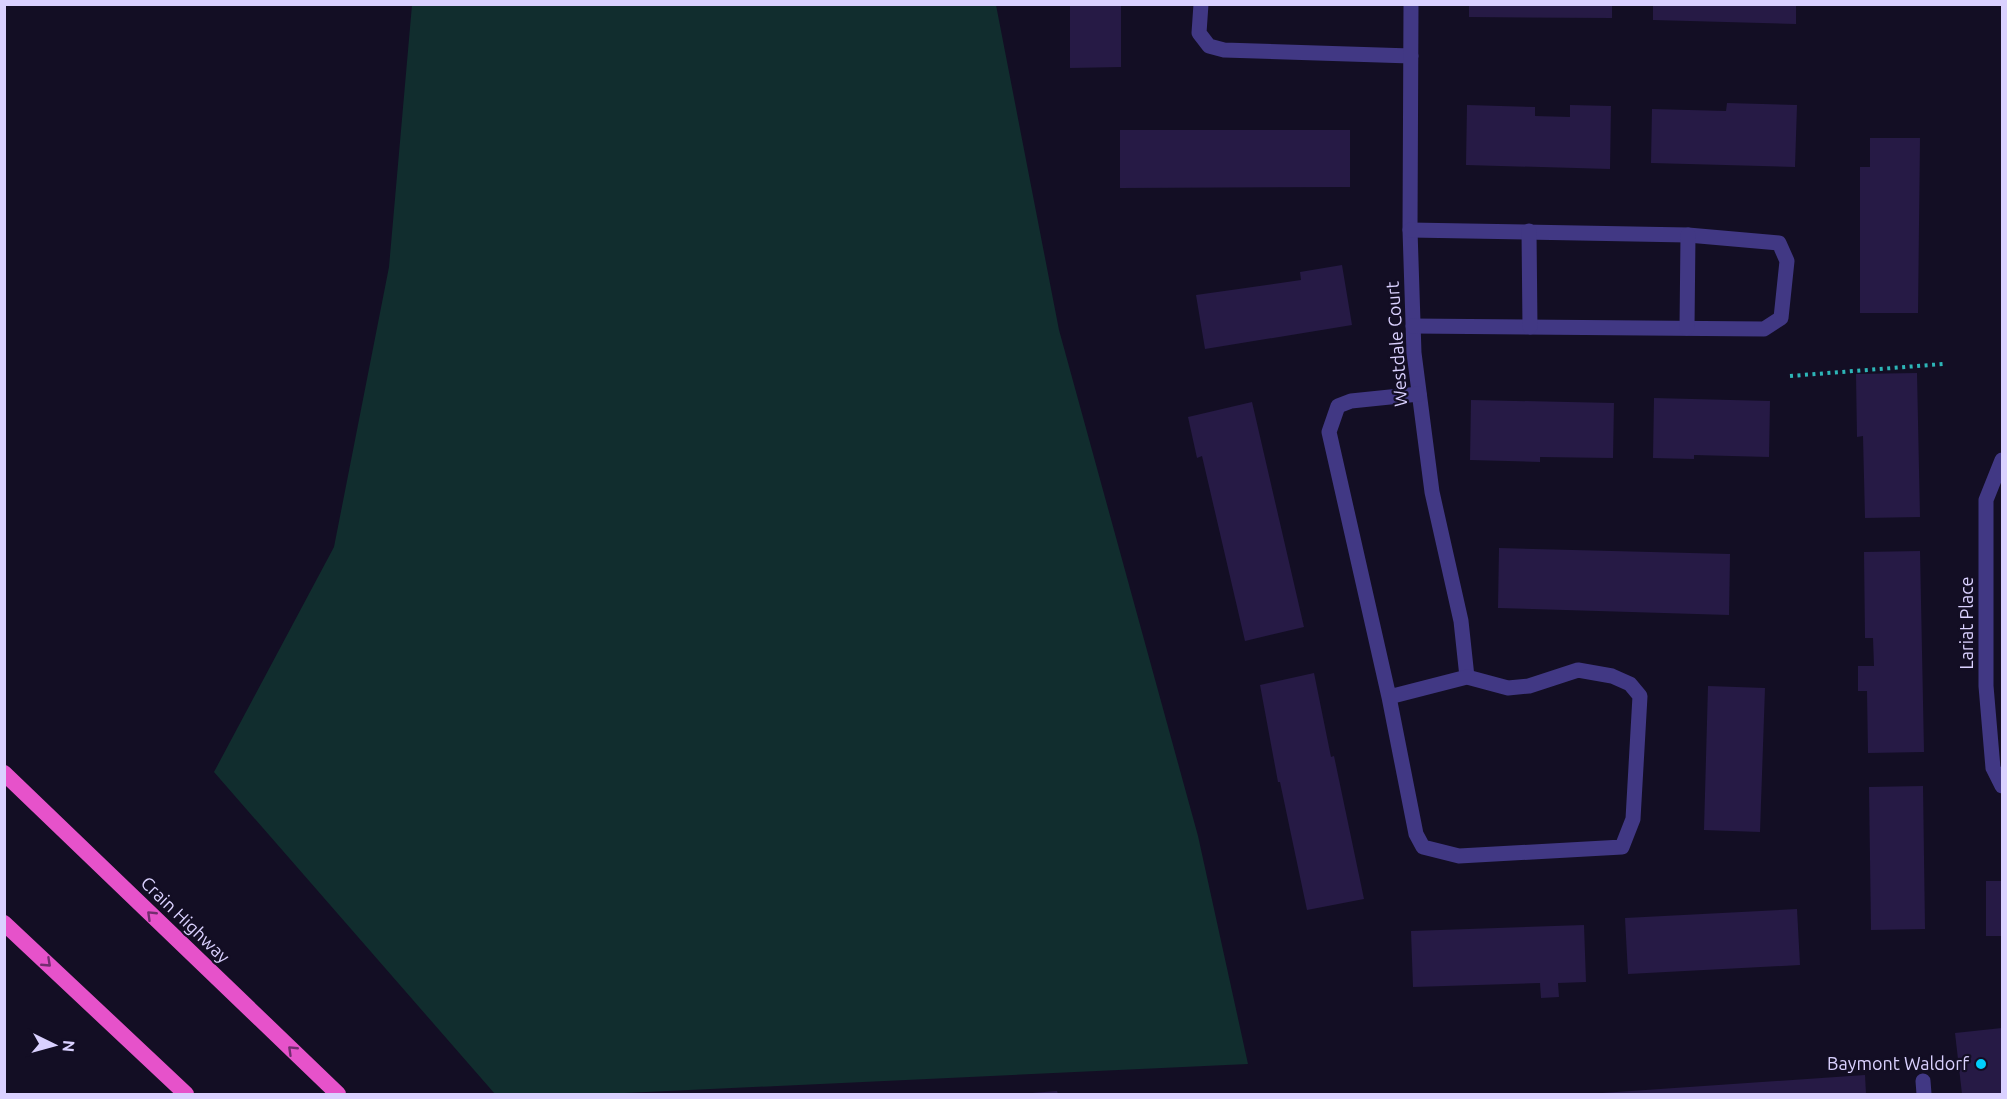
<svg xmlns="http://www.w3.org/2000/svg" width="2007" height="1099" font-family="Ubuntu,sans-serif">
  <rect width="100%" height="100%" fill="#130e24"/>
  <path fill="#112d2e" d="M 412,5 L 996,5 L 1059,330 L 1198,836 L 1248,1064 L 604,1094 L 495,1094 L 214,772 L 334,547 L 389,267 Z"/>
  <g fill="#261a45">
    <path d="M 1070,4 L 1121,4 L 1121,67 L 1070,68 Z"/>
    <path d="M 1469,4 L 1612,4 L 1612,18 L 1469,17 Z"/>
    <path d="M 1653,4 L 1796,4 L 1796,24 L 1653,20 Z"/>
    <path d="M 1727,103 L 1797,105 L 1795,167 L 1651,163 L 1652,109 L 1726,111 Z"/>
    <path d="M 1467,105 L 1535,107 L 1535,116 L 1570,117 L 1570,105 L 1611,106 L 1610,169 L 1466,165 Z"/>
    <path d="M 1120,130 L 1350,130 L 1350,187 L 1120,188 Z"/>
    <path d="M 1870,138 L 1920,138 L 1918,313 L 1860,313 L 1860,167 L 1870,167 Z"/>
    <path d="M 1342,265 L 1352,325 L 1205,349 L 1196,295 L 1301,280 L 1300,272 Z"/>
    <path d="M 1917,373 L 1920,517 L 1865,518 L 1863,436 L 1857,437 L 1856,374 Z"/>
    <path d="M 1654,398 L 1770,401 L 1769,457 L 1694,455 L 1694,459 L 1653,458 Z"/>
    <path d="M 1471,400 L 1614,403 L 1613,458 L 1540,457 L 1540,462 L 1470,460 Z"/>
    <path d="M 1252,402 L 1304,627 L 1245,641 L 1202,456 L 1197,458 L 1188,417 Z"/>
    <path d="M 1499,548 L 1730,554 L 1729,615 L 1498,608 Z"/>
    <path d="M 1920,551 L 1924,752 L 1868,753 L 1867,691 L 1858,691 L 1858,666 L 1874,666 L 1873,638 L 1865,638 L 1864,552 Z"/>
    <path d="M 1314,673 L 1331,757 L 1334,756 L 1364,899 L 1307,910 L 1280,782 L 1278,782 L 1260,685 Z"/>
    <path d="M 1708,686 L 1765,688 L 1760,832 L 1704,830 Z"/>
    <path d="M 1923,786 L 1925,929 L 1871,930 L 1869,787 Z"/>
    <rect x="1986" y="881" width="16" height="55"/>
    <path d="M 1797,909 L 1800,965 L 1628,974 L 1625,918 Z"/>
    <path d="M 1584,925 L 1586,982 L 1558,983 L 1559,997 L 1541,998 L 1540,983 L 1413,987 L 1411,931 Z"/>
    <path d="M 2002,1028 L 2002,1094 L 1962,1094 L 1955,1033 Z"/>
    <path d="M 1865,1075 L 1866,1094 L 1602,1094 L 1602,1093 Z"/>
    <path d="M 1057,1091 L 1058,1094 L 1032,1094 L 1032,1093 Z"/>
  </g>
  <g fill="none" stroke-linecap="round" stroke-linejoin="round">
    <path stroke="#2db5b7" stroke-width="4" stroke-dasharray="3 4.5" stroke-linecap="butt" d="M 1790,376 L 1943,364"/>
    <path stroke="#413884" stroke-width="15" d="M 1923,1081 L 1924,1094"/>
    <g stroke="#413884" stroke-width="15">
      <path d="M 1201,4 L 1199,33 L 1209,46 L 1224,50 L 1411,56"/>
      <path d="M 1411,4 L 1410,230 L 1414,353 L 1432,492 L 1461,621 L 1467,677"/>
      <path d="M 1410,230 L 1688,235 L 1779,243 L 1787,261 L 1781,318 L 1764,329 L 1413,326"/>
      <path d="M 1529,231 L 1530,327"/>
      <path d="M 1687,328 L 1688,235"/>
      <path d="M 2002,460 L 1986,500 L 1986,686 L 1993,768 L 2002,786"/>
      <path d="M 1389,697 L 1467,677 L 1508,688 L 1529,686 L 1578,670 L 1612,676 L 1630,684 L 1640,696 L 1633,819 L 1622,847 L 1459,856 L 1423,847 L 1416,834 L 1389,697 L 1329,432 L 1338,406 L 1351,401 L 1419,394"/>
    </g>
    <g stroke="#e652ca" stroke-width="16">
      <path d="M 4,773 L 338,1094"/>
      <path d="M 4,923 L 186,1094"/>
    </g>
  </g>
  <defs><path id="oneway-chevron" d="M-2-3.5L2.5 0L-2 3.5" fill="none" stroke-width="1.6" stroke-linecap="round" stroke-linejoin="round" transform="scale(1.5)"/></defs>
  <g stroke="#722d6f">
    <use href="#oneway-chevron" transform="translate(151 915) rotate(-136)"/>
    <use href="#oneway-chevron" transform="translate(47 963) rotate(43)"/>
    <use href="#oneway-chevron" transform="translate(292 1050) rotate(-136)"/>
  </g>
  <circle fill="#00cffc" stroke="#130e24" stroke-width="2" cx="1981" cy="1064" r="6"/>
  <g text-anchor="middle" stroke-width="4.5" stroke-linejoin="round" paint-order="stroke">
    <g font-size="18" fill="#dad1ff" stroke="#130e24">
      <text transform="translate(1397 344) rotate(-94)" y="6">Westdale Court</text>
      <text transform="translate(1967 623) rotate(-90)" y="6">Lariat Place</text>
      <text transform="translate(185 920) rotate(44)" y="6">Crain Highway</text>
    </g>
    <g font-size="18" fill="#dad1ff" stroke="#130e24" text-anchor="end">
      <text x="1969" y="1070">Baymont Waldorf</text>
    </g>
  </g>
  <rect width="2007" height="1099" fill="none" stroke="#dad1ff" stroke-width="12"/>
  <g transform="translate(54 1045) rotate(95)" stroke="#130e24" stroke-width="4.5" paint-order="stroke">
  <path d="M0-4.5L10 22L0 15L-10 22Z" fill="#dad1ff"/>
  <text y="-9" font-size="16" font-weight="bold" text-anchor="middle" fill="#dad1ff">N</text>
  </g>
</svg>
